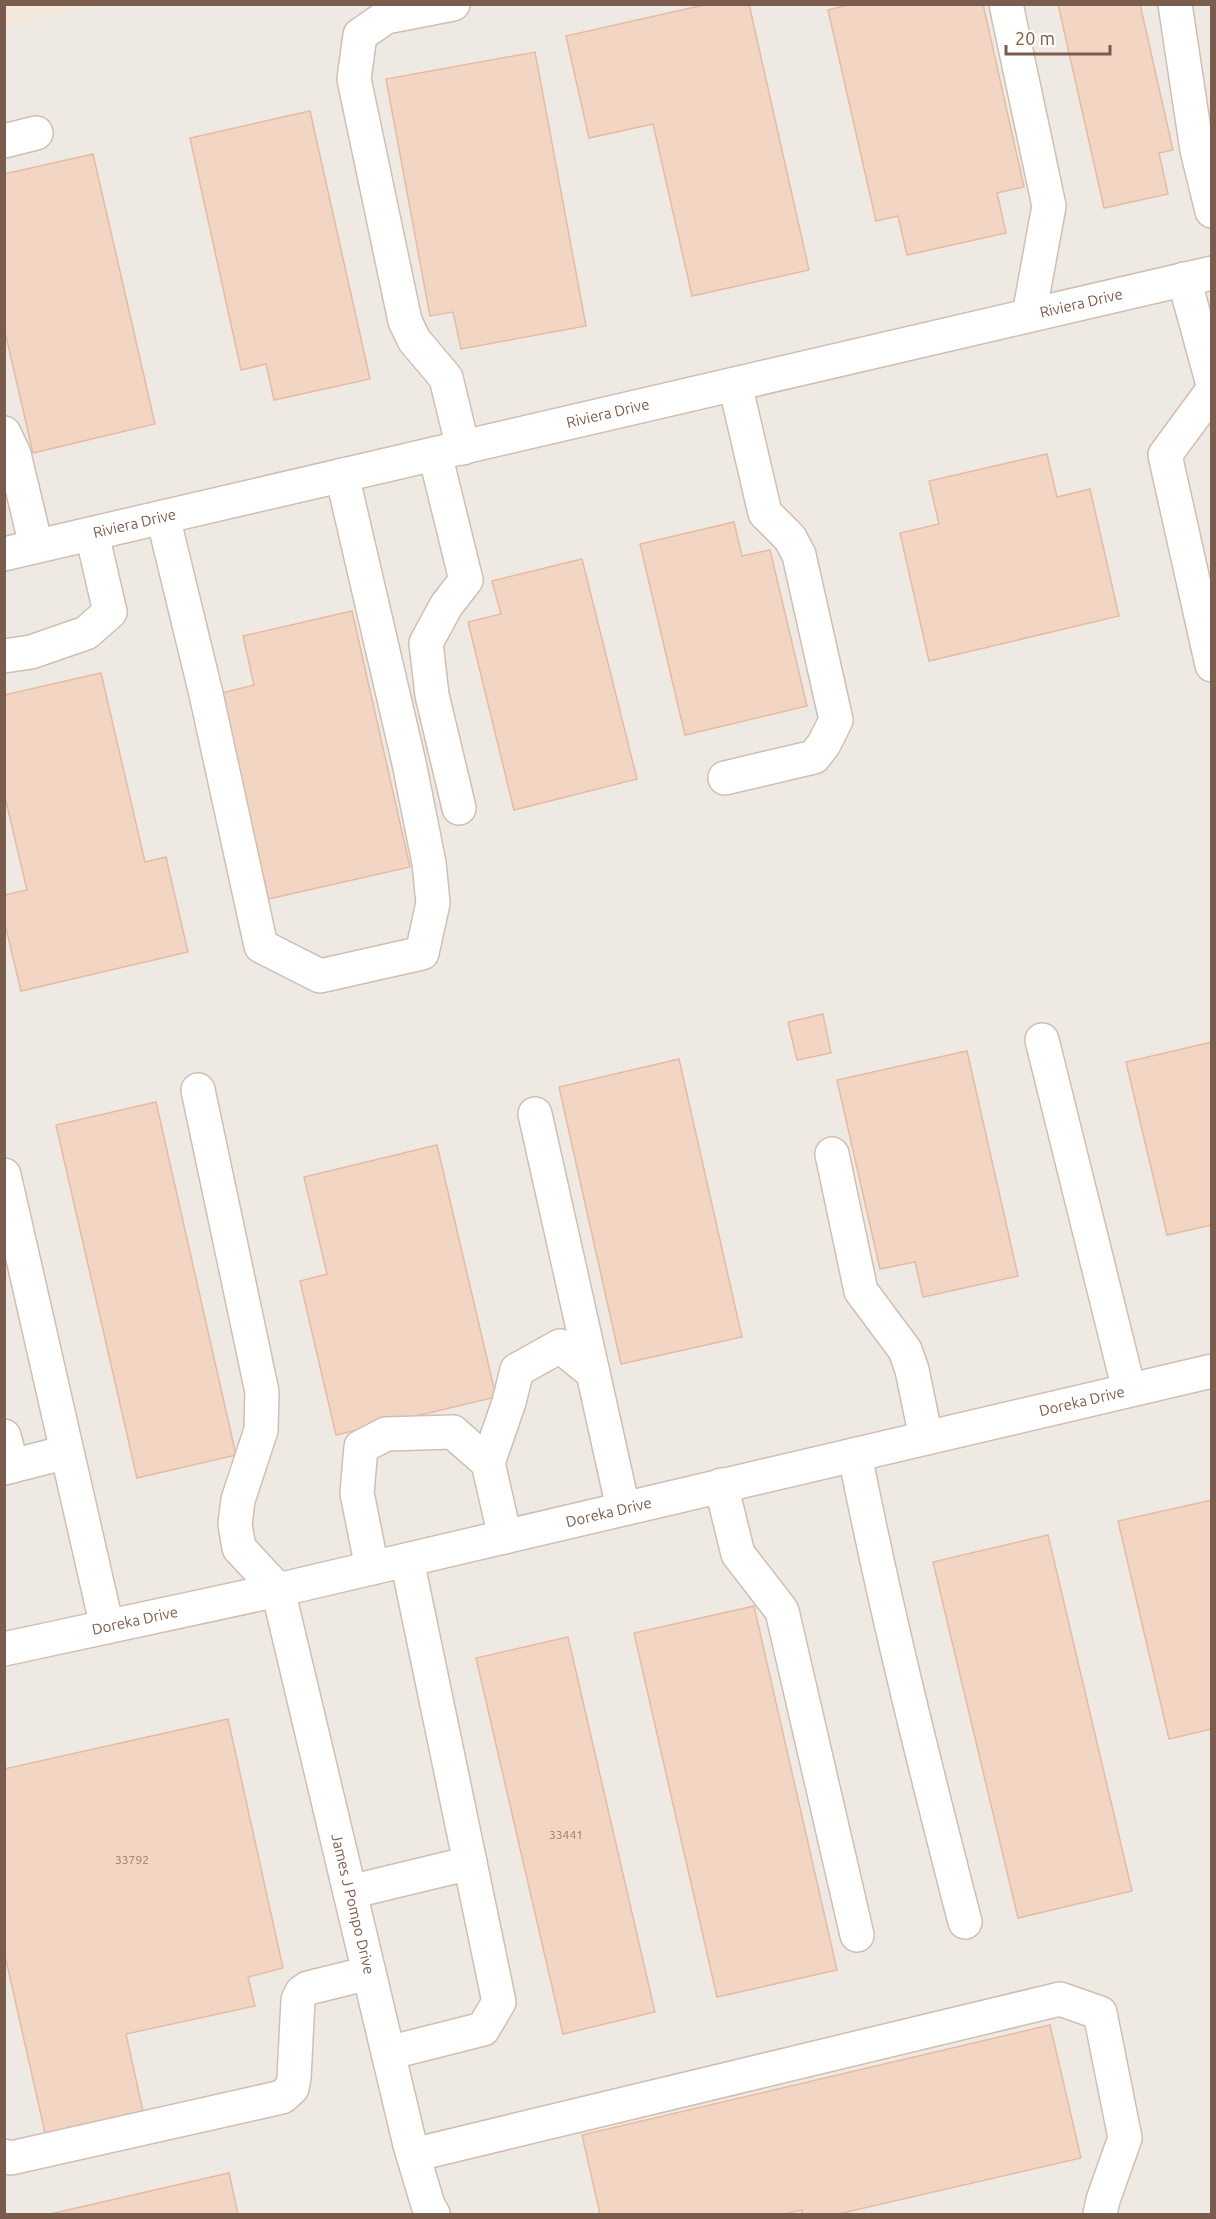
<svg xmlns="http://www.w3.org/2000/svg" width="1216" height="2219" font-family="Ubuntu,sans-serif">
  <rect width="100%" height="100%" fill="#fdf6ec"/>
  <path fill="#f5e8da" d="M 5,4 L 100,4 L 100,5 L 5,26 Z"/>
  <path fill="#efe9e4" d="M 100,4 L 1211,5 L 1211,2214 L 5,2214 L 4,26 Z"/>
  <g fill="#f3d5c3" stroke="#e6bba3" stroke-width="1.5">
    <path d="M 708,4 L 749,4 L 809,270 L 692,296 L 653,124 L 589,138 L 566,36 Z"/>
    <path d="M 851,4 L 983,4 L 1024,187 L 997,193 L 1006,233 L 907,255 L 898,216 L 876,221 L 828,10 Z"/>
    <path d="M 1058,4 L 1140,4 L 1173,150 L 1159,153 L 1168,194 L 1104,208 Z"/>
    <path d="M 535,52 L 586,326 L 461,349 L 453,312 L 430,316 L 386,79 Z"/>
    <path d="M 310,111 L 370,379 L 274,400 L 266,364 L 241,370 L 190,138 Z"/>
    <path d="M 93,154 L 155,424 L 33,453 L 4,328 L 4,174 Z"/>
    <path d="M 1047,454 L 1057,497 L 1090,489 L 1119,616 L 929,661 L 900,533 L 939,524 L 929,481 Z"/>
    <path d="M 734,522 L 742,556 L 770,550 L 807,706 L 685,735 L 640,544 Z"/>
    <path d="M 582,559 L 637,779 L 514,810 L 468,622 L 501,614 L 492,581 Z"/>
    <path d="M 352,611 L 410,867 L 268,899 L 222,693 L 254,685 L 243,636 Z"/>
    <path d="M 101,673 L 145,862 L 166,857 L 188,952 L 21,991 L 4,920 L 4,895 L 27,890 L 4,793 L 4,695 Z"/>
    <path d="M 823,1014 L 831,1053 L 797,1060 L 788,1022 Z"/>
    <path d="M 1212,1042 L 1212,1225 L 1167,1235 L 1126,1062 Z"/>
    <path d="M 967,1051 L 1018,1276 L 923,1297 L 915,1262 L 880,1269 L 837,1080 Z"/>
    <path d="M 679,1059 L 742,1337 L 621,1364 L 559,1087 Z"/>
    <path d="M 156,1102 L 236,1455 L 137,1478 L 56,1125 Z"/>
    <path d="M 437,1145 L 496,1397 L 336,1435 L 300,1281 L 327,1274 L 304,1177 Z"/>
    <path d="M 1212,1500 L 1212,1729 L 1169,1739 L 1118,1521 Z"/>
    <path d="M 1048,1535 L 1132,1891 L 1018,1918 L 933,1562 Z"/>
    <path d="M 754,1606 L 837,1970 L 717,1997 L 634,1633 Z"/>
    <path d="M 568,1637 L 655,2012 L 563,2034 L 476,1658 Z"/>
    <path d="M 228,1719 L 283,1968 L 248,1977 L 255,2006 L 126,2034 L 146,2125 L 48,2146 L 4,1951 L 4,1769 Z"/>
    <path d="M 1050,2025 L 1081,2158 L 838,2214 L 802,2214 L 802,2210 L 784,2214 L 600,2214 L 582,2135 Z"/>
    <path d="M 229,2173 L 238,2214 L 50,2214 Z"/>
  </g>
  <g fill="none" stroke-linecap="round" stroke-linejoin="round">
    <g stroke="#d1beb0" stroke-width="36">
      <g id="minor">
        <path d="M 453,4 L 386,17 L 360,35 L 354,79 L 405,321 L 414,340 L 446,378 L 463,448"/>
        <path d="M 1006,4 L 1049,206 L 1029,315"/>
        <path d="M 1175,4 L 1197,150 L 1212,211"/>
        <path d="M 4,141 L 36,133"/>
        <path d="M 1184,279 L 1212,381"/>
        <path d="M 1212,391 L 1165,455 L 1212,665"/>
        <path d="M 4,433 L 14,454 L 36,546"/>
        <path d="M 435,454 L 466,580 L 446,606 L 426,643 L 432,695 L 459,808"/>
        <path d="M 163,517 L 206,694 L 261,946 L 320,976 L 422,953 L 433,903 L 429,863 L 409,763 L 342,475"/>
        <path id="s1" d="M 4,554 L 1212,273"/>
        <path d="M 4,656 L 31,652 L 86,633 L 110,612 L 92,534"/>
        <path d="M 725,778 L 814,757 L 824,744 L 836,720 L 799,555 L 790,538 L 765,513 L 735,384"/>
        <path d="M 1042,1040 L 1129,1390"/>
        <path id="s2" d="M 198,1090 L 262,1392 L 261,1430 L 238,1500 L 235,1524 L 239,1548 L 278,1590 L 410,2145 L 428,2205 L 433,2214"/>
        <path d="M 535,1114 L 593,1373"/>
        <path d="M 832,1154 L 861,1291 L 905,1350 L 912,1370 L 926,1438"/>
        <path d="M 4,1175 L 107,1627"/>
        <path d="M 4,1436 L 12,1466"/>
        <path d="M 855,1455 C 886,1612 925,1767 965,1922"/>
        <path d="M 488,1463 L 509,1402 L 517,1370 L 560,1346 L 593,1373 L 623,1508"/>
        <path d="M 4,1468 L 67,1452"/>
        <path d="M 721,1485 L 738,1554 L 782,1611 L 857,1935"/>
        <path d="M 372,1568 L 357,1493 L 361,1447 L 386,1434 L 453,1432 L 488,1463 L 505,1537"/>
        <path id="s3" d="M 4,1649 L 278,1590 L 1212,1371"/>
        <path d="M 350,1892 L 470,1863"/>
        <path d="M 388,2053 L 483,2029 L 499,2002 L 407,1560"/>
        <path d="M 413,2155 L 1060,1999 L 1100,2013 L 1125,2138 L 1103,2200 L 1100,2214"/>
        <path d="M 4,2156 L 11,2158 L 282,2097 L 292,2088 L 294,2078 L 298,2000 L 302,1992 L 308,1988 L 369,1973"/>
      </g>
    </g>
    <use href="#minor" stroke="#fff" stroke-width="33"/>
  </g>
  <g text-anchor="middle" stroke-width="5" stroke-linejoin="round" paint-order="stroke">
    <g font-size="12" fill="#987a6a">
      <text x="566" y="1839">33441</text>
      <text x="132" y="1864">33792</text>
    </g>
    <g font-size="15" fill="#7a5c4d" stroke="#fffaf3">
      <text dy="5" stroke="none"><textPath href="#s1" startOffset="1106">Riviera Drive</textPath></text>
      <text dy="5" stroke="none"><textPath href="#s1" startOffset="620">Riviera Drive</textPath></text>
      <text dy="5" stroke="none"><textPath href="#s1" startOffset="134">Riviera Drive</textPath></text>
      <text dy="5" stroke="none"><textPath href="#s3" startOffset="1106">Doreka Drive</textPath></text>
      <text dy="5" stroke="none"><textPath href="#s3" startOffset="620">Doreka Drive</textPath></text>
      <text dy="5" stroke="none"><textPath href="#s3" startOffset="134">Doreka Drive</textPath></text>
      <text dy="5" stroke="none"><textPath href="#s2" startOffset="849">James J Pompo Drive</textPath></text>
    </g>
  </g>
  <rect width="1216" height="2219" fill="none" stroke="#7a5c4d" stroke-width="12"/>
  <path d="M1006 45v9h104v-9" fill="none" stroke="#7a5c4d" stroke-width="3"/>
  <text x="1015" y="45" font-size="18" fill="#7a5c4d" stroke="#fffaf3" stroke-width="4.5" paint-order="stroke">20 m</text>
</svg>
